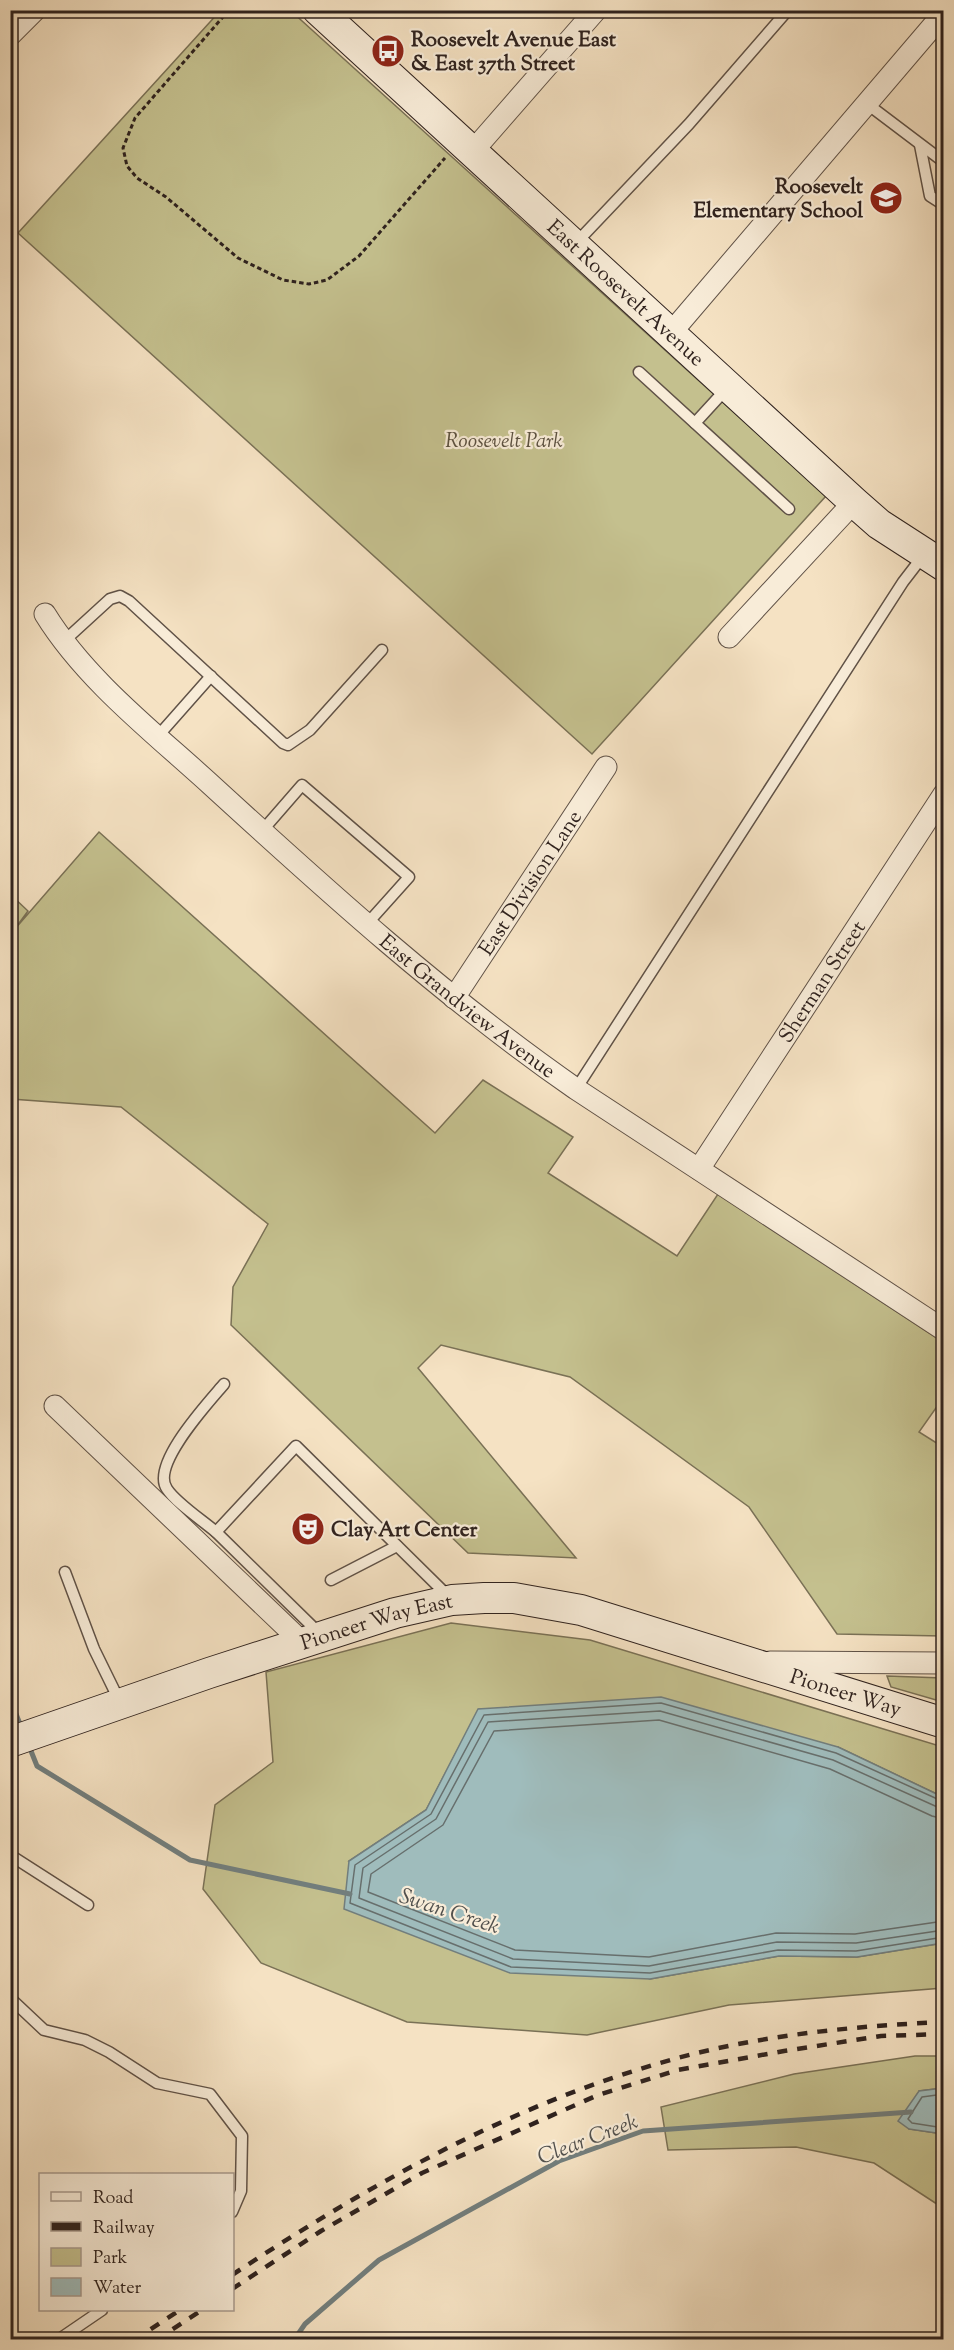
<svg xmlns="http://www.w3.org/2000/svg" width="954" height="2350" font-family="'Sorts Mill Goudy',serif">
  <rect width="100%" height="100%" fill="#f5e2c3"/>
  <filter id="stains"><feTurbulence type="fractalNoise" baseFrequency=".00333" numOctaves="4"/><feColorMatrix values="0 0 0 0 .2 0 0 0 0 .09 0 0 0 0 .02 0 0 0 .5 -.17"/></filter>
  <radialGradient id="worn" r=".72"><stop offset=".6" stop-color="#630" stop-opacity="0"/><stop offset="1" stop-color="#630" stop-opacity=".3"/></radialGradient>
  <g fill="#c4c08e" stroke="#7a7156" stroke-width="1.5">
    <path d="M 220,11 L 291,11 L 826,496 L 592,754 L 18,233 Z"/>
    <path d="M 99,832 L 435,1133 L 483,1080 L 573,1137 L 548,1173 L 677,1256 L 718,1194 L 943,1342 L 943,1398 L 919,1432 L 943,1447 L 943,1636 L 837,1634 L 749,1507 L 570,1377 L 441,1345 L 418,1368 L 576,1558 L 468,1553 L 231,1325 L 233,1287 L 268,1224 L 121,1107 L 11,1099 L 11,895 L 28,911 L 14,930 Z"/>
    <path d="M 451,1623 L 590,1640 L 943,1747 L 943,1797 L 838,1747 L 479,1709 L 426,1810 L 349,1861 L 650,1979 L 779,1956 L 857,1957 L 943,1943 L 943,1988 L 729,2005 L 587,2035 L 407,2022 L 261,1963 L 203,1889 L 215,1805 L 273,1762 L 266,1672 Z"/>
    <path d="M 887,1676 L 943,1678 L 943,1702 L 891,1687 Z"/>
    <path d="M 915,2056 L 943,2056 L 943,2088 L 919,2091 L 909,2129 L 943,2134 L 943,2208 L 874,2163 L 796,2147 L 668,2150 L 661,2107 L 794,2074 Z"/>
  </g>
  <g fill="#9fbcbc" stroke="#727e7d" stroke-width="1.5">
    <path d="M 661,1697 L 838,1747 L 943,1797 L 943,1943 L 857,1957 L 779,1956 L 650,1979 L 510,1973 L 344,1909 L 349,1861 L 426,1810 L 478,1709 Z"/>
    <path d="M 943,2088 L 943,2134 L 909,2129 L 898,2121 L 919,2091 Z"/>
  </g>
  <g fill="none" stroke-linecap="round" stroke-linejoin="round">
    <g stroke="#676f6d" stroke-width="1.5">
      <path d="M 944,1802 L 836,1753 L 661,1703 L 484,1715 L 431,1814 L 355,1865 L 350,1903 L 511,1967 L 650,1973 L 778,1950 L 856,1951 L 944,1937"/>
      <path d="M 944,1810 L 833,1760 L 660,1711 L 488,1722 L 436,1819 L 363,1868 L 359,1898 L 513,1959 L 649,1966 L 777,1942 L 856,1943 L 944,1930"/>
      <path d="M 944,1819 L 932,1816 L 830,1769 L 659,1720 L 494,1731 L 443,1825 L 371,1874 L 368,1892 L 515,1950 L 649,1957 L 776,1933 L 855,1934 L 944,1921"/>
      <path d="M 944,2094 L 922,2097 L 908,2119 L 912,2123 L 944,2128"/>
    </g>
    <g stroke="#727e7d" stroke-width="5">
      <path d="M 10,1699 L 22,1729"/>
      <path d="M 29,1746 L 37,1766 L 190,1860 L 350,1894"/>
      <path d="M 294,2340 L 305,2324 L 379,2260 L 559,2161 L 643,2131 L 911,2112"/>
    </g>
    <g stroke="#605247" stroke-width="13">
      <g id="lane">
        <path d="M 866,103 L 944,162"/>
        <path d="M 920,145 L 930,196 L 944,205"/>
        <path d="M 576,243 L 689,124 L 788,10"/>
        <path d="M 639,372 L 789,509"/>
        <path d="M 695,423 L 728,387"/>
        <path d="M 63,642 L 110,599 L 120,596 L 129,601 L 283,743 L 288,745 L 310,730 L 382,650"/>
        <path d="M 158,736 L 211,676"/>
        <path d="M 262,831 L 302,785 L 409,877 L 366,925"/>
        <path d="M 576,1089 L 903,582 L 923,556"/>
        <path d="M 216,1532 C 202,1520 176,1503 167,1489 C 150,1465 208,1403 224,1384"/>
        <path d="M 65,1572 L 94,1649 L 120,1702"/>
        <path d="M 331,1580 L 397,1546"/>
        <path d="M 320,1634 L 216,1532 L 296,1446 L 449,1597"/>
        <path d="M 10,1855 L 88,1905"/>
        <path d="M 10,1998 L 44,2030 L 85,2040 L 109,2052 L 157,2083 L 210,2094 L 242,2136 L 241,2191 L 232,2212"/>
        <path d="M 58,2340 L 102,2310"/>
      </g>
    </g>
    <g stroke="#605247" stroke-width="23">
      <g id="street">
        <path d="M 10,35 L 35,10"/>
        <path d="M 472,152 L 596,10"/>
        <path d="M 670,334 L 944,13"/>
        <path id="s1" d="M 45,614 C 85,679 153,732 209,783 C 327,891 445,998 576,1089 L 944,1330"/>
        <path d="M 729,637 L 854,502"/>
        <path id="s2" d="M 454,998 L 606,767"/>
        <path id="s3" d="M 699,1169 L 944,794"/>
        <path d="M 55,1406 L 303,1643"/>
        <path d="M 770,1662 L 944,1663"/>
      </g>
    </g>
    <g stroke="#2f221e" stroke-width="32">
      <g id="secondary">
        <path id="s4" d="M 318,10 L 854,502 L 879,524 L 944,566"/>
        <path id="s5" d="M 10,1742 L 209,1673 L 395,1613 L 452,1600 L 484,1598 L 514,1598 L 581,1610 L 944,1723"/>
      </g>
    </g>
    <path stroke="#2f221e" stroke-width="3" stroke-dasharray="4.5 3" stroke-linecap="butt" d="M 229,10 L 135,118 L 123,148 L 127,166 L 137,178 L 166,197 L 238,258 L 283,280 L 309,284 L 327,280 L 359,256 L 445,158"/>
    <use href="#lane" stroke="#f8ecd8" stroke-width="10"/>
    <use href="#street" stroke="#f8ecd8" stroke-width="21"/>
    <use href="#secondary" stroke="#f8ecd8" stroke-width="30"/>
    <g stroke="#2f221e" stroke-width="4.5" stroke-dasharray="10 10" stroke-linecap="butt">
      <path d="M 232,2275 C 370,2184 514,2103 674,2059 C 761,2035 854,2026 944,2022"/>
      <path d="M 232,2289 L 321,2231 L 422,2173 L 598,2095 L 678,2070 L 784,2051 L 881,2036 L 944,2034"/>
      <path d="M 134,2340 L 180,2310"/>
      <path d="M 156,2340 L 202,2310"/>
    </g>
  </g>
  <defs>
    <g id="bus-disc" transform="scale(1.725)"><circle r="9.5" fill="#8f2418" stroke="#f8ecd8"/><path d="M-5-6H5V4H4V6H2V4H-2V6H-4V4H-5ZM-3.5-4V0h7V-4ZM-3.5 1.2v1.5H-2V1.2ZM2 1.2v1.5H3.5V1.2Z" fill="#fff"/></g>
    <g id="school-disc" transform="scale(1.725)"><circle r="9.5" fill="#8f2418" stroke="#f8ecd8"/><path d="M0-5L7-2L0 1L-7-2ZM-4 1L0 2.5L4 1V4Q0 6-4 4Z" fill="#fff"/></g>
    <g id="theatre-disc" transform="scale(1.725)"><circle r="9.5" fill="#8f2418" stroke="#f8ecd8"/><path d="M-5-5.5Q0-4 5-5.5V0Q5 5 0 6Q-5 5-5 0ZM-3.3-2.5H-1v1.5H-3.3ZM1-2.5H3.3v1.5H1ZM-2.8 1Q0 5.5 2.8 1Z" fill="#fff"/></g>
  </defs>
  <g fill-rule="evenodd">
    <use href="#bus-disc" x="388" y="51"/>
    <use href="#school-disc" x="886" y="198"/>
    <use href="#theatre-disc" x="308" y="1529"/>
  </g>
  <g text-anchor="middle" stroke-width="4.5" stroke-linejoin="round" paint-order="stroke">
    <g font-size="21" font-weight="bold" fill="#2f221e" stroke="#f8ecd8" text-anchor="start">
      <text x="411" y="46">Roosevelt Avenue East<tspan x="411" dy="24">&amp; East 37th Street</tspan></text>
      <text x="863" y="193" text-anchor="end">Roosevelt<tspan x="863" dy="24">Elementary School</tspan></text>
      <text x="331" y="1536">Clay Art Center</text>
    </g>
    <g font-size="21" fill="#2f221e" stroke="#f8ecd8">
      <text dy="7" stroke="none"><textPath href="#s4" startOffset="418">East Roosevelt Avenue</textPath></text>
      <text dy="7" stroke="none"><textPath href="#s2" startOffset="138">East Division Lane</textPath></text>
      <text dy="7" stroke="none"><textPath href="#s3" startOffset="224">Sherman Street</textPath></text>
      <text dy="7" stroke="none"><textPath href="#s1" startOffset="578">East Grandview Avenue</textPath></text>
      <text dy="7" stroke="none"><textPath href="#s5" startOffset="386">Pioneer Way East</textPath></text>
      <text dy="7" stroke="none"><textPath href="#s5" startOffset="872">Pioneer Way</textPath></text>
    </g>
    <g font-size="21" font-style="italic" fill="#5c5140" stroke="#f8ecd8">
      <text x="504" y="447">Roosevelt Park</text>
    </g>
    <g font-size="22" font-style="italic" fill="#51504d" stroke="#f8ecd8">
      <text transform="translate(450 1910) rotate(18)" y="8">Swan Creek</text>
      <text transform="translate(587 2138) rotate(-21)" y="8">Clear Creek</text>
    </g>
  </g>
  <rect width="954" height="2350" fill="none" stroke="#f5e2c3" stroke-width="36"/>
  <rect x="12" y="12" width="930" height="2326" fill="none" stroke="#2f221e" stroke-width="3"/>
  <rect x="18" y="18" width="918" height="2314" fill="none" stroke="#2f221e" stroke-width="1.5"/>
  <rect x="39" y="2173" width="195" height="138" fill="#f8ecd8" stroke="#a89b8e" stroke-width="1.5"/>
  <rect x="51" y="2192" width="30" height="9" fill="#f8ecd8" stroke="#a89b8e" stroke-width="1.5"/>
  <text x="93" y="2203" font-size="18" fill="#2f221e">Road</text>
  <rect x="51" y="2222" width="30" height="9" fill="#2f221e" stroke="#a89b8e" stroke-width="1.5"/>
  <text x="93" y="2233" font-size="18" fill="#2f221e">Railway</text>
  <rect x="51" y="2248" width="30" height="18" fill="#c4c08e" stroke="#a89b8e" stroke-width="1.5"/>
  <text x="93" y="2263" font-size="18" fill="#2f221e">Park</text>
  <rect x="51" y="2278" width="30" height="18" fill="#9fbcbc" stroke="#a89b8e" stroke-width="1.5"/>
  <text x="93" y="2293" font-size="18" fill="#2f221e">Water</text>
  <rect width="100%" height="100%" filter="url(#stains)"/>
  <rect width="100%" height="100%" fill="url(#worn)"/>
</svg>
